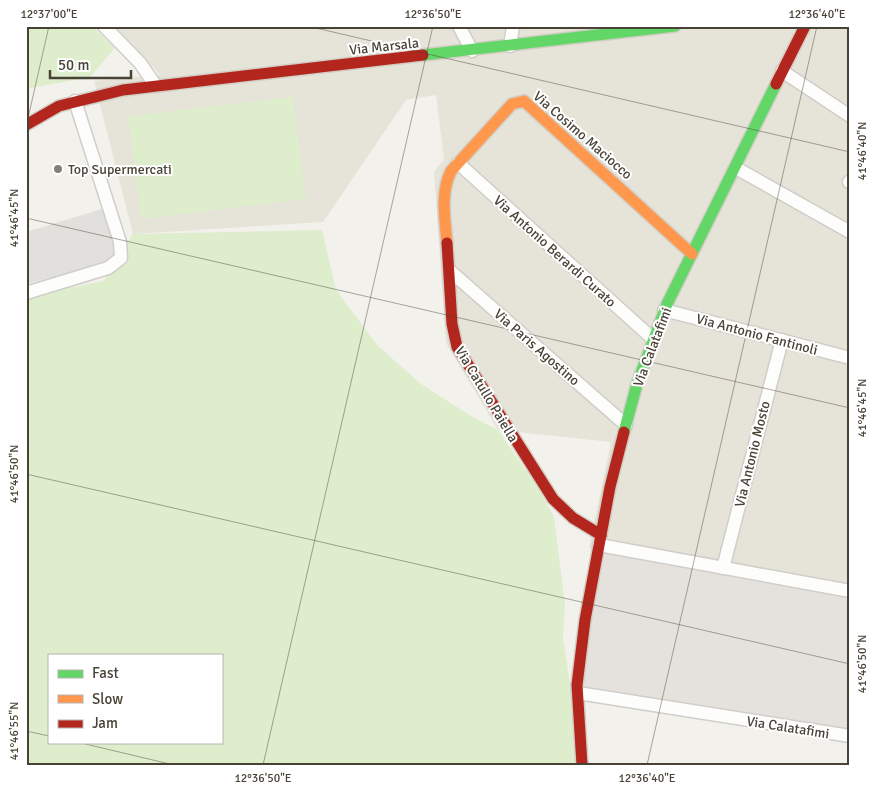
<svg xmlns="http://www.w3.org/2000/svg" width="876" height="791" font-family="Signika,sans-serif">
  <rect width="100%" height="100%" fill="#f2f1ec"/>
  <path fill="#e6e3d9" d="M 115,26 L 850,26 L 850,597 L 589,548 L 611,442 L 498,430 L 446,343 L 434,172 L 444,159 L 436,95 L 406,100 L 323,222 L 133,234 L 94,81 L 160,75 Z"/>
  <path fill="#e5e2dd" d="M 605,552 L 850,597 L 850,733 L 583,691 L 583,658 Z"/>
  <g fill="#deedcc" fill-rule="evenodd">
    <path d="M 26,26 L 92,26 L 115,48 L 90,77 L 26,89 Z"/>
    <path d="M 293,97 L 306,199 L 141,219 L 128,116 Z"/>
    <path d="M 322,230 L 336,290 L 378,346 L 421,384 L 471,416 L 498,430 L 538,488 L 554,517 L 565,606 L 563,637 L 582,765 L 26,765 L 26,296 L 104,281 L 133,234 ZM 49,655 L 221,655 L 221,742 L 49,742 Z"/>
  </g>
  <path fill="#e1e0dc" d="M 105,208 L 118,254 L 111,262 L 26,284 L 26,232 Z"/>
  <g fill="none" stroke-linecap="round" stroke-linejoin="round">
    <g stroke="#d0cec9" stroke-width="15">
      <g id="street">
        <path d="M 104,26 L 140,63 L 156,86"/>
        <path d="M 459,26 L 472,51"/>
        <path d="M 510,46 L 513,26"/>
        <path d="M 782,71 L 850,116"/>
        <path d="M 458,163 L 653,339"/>
        <path d="M 736,168 L 850,232"/>
        <path d="M 849,182 L 850,181"/>
        <path d="M 449,270 L 626,425"/>
        <path d="M 26,293 L 108,268 L 121,258 L 120,242 L 75,101"/>
        <path d="M 664,310 L 850,358"/>
        <path d="M 599,545 L 850,591"/>
        <path d="M 723,568 L 782,340"/>
        <path d="M 578,693 L 850,736"/>
      </g>
    </g>
    <g stroke="#d2cec3" stroke-width="14">
      <g id="fast">
        <path d="M 423,55 L 675,26"/>
        <path d="M 624,432 L 637,384 L 667,304 L 776,84"/>
      </g>
    </g>
    <g stroke="#d2cec3" stroke-width="14">
      <path id="slow" d="M 447,243 C 445,219 440,193 451,171 L 512,104 L 524,101 L 692,254"/>
    </g>
    <g stroke="#d2cec3" stroke-width="14">
      <g id="jam">
        <path d="M 776,84 L 805,26"/>
        <path d="M 26,125 L 59,106 L 123,90 L 423,55"/>
        <path d="M 447,243 L 452,324 L 457,347 L 553,499 L 573,518 L 601,535"/>
        <path d="M 582,765 L 577,685 L 585,620 L 610,487 L 624,432"/>
      </g>
    </g>
    <use href="#street" stroke="#fdfdfc" stroke-width="12"/>
    <use href="#fast" stroke="#63d668" stroke-width="11"/>
    <use href="#slow" stroke="#ff974d" stroke-width="11"/>
    <use href="#jam" stroke="#b3261e" stroke-width="11"/>
  </g>
  <path fill="none" stroke="#494337" stroke-width="1" stroke-opacity="0.45" d="M 307,26 L 850,152M 26,127 L 49,26M 26,218 L 850,408M 26,474 L 850,664M 26,731 L 49,736M 77,742 L 174,765M 263,765 L 433,26M 647,765 L 817,26"/>
  <circle fill="#848076" stroke="#fff" stroke-width="2" cx="58" cy="169" r="5"/>
  <g text-anchor="middle" stroke-width="4" stroke-linejoin="round" paint-order="stroke">
    <g font-size="14" fill="#494337" stroke="#fff">
      <text transform="translate(384 46) rotate(-6)" y="5">Via Marsala</text>
      <text transform="translate(583 135) rotate(41)" y="5">Via Cosimo Maciocco</text>
      <text transform="translate(555 251) rotate(42)" y="5">Via Antonio Berardi Curato</text>
      <text transform="translate(757 334) rotate(15)" y="5">Via Antonio Fantinoli</text>
      <text transform="translate(537 347) rotate(41)" y="5">Via Paris Agostino</text>
      <text transform="translate(652 347) rotate(-69)" y="5">Via Calatafimi</text>
      <text transform="translate(487 394) rotate(59)" y="5">Via Catullo Paiella</text>
      <text transform="translate(752 454) rotate(-76)" y="5">Via Antonio Mosto</text>
      <text transform="translate(788 727) rotate(9)" y="5">Via Calatafimi</text>
    </g>
    <g font-size="14" fill="#494337" stroke="#fff" text-anchor="start">
      <text x="68" y="174">Top Supermercati</text>
    </g>
  </g>
  <rect width="876" height="791" fill="none" stroke="#ffffff" stroke-width="55"/>
  <rect x="48" y="654" width="175" height="90" fill="#ffffff" stroke="#b6b4af"/>
  <rect x="58" y="670" width="25" height="8" fill="#63d668" stroke="#b6b4af"/>
  <text x="92" y="678" font-size="15" fill="#494337">Fast</text>
  <rect x="58" y="695" width="25" height="8" fill="#ff974d" stroke="#b6b4af"/>
  <text x="92" y="704" font-size="15" fill="#494337">Slow</text>
  <rect x="58" y="720" width="25" height="8" fill="#b3261e" stroke="#b6b4af"/>
  <text x="92" y="728" font-size="15" fill="#494337">Jam</text>
  <path d="M50 70v8h81v-8" fill="none" stroke="#494337" stroke-width="2.5"/>
  <text x="58" y="70" font-size="15" fill="#494337" stroke="#ffffff" stroke-width="4" paint-order="stroke">50 m</text>
  <rect x="28" y="28" width="820" height="736" fill="none" stroke="#494337" stroke-width="2"/>
  <g font-size="12" text-anchor="middle" fill="#494337">
    <text x="49" y="18">12°37'00"E</text>
    <text x="433" y="18">12°36'50"E</text>
    <text x="817" y="18">12°36'40"E</text>
    <text transform="translate(862 151) rotate(-90)" y="4">41°46'40"N</text>
    <text transform="translate(14 218) rotate(-90)" y="4">41°46'45"N</text>
    <text transform="translate(862 408) rotate(-90)" y="4">41°46'45"N</text>
    <text transform="translate(14 474) rotate(-90)" y="4">41°46'50"N</text>
    <text transform="translate(862 664) rotate(-90)" y="4">41°46'50"N</text>
    <text transform="translate(14 731) rotate(-90)" y="4">41°46'55"N</text>
    <text x="263" y="782">12°36'50"E</text>
    <text x="647" y="782">12°36'40"E</text>
  </g>
</svg>
